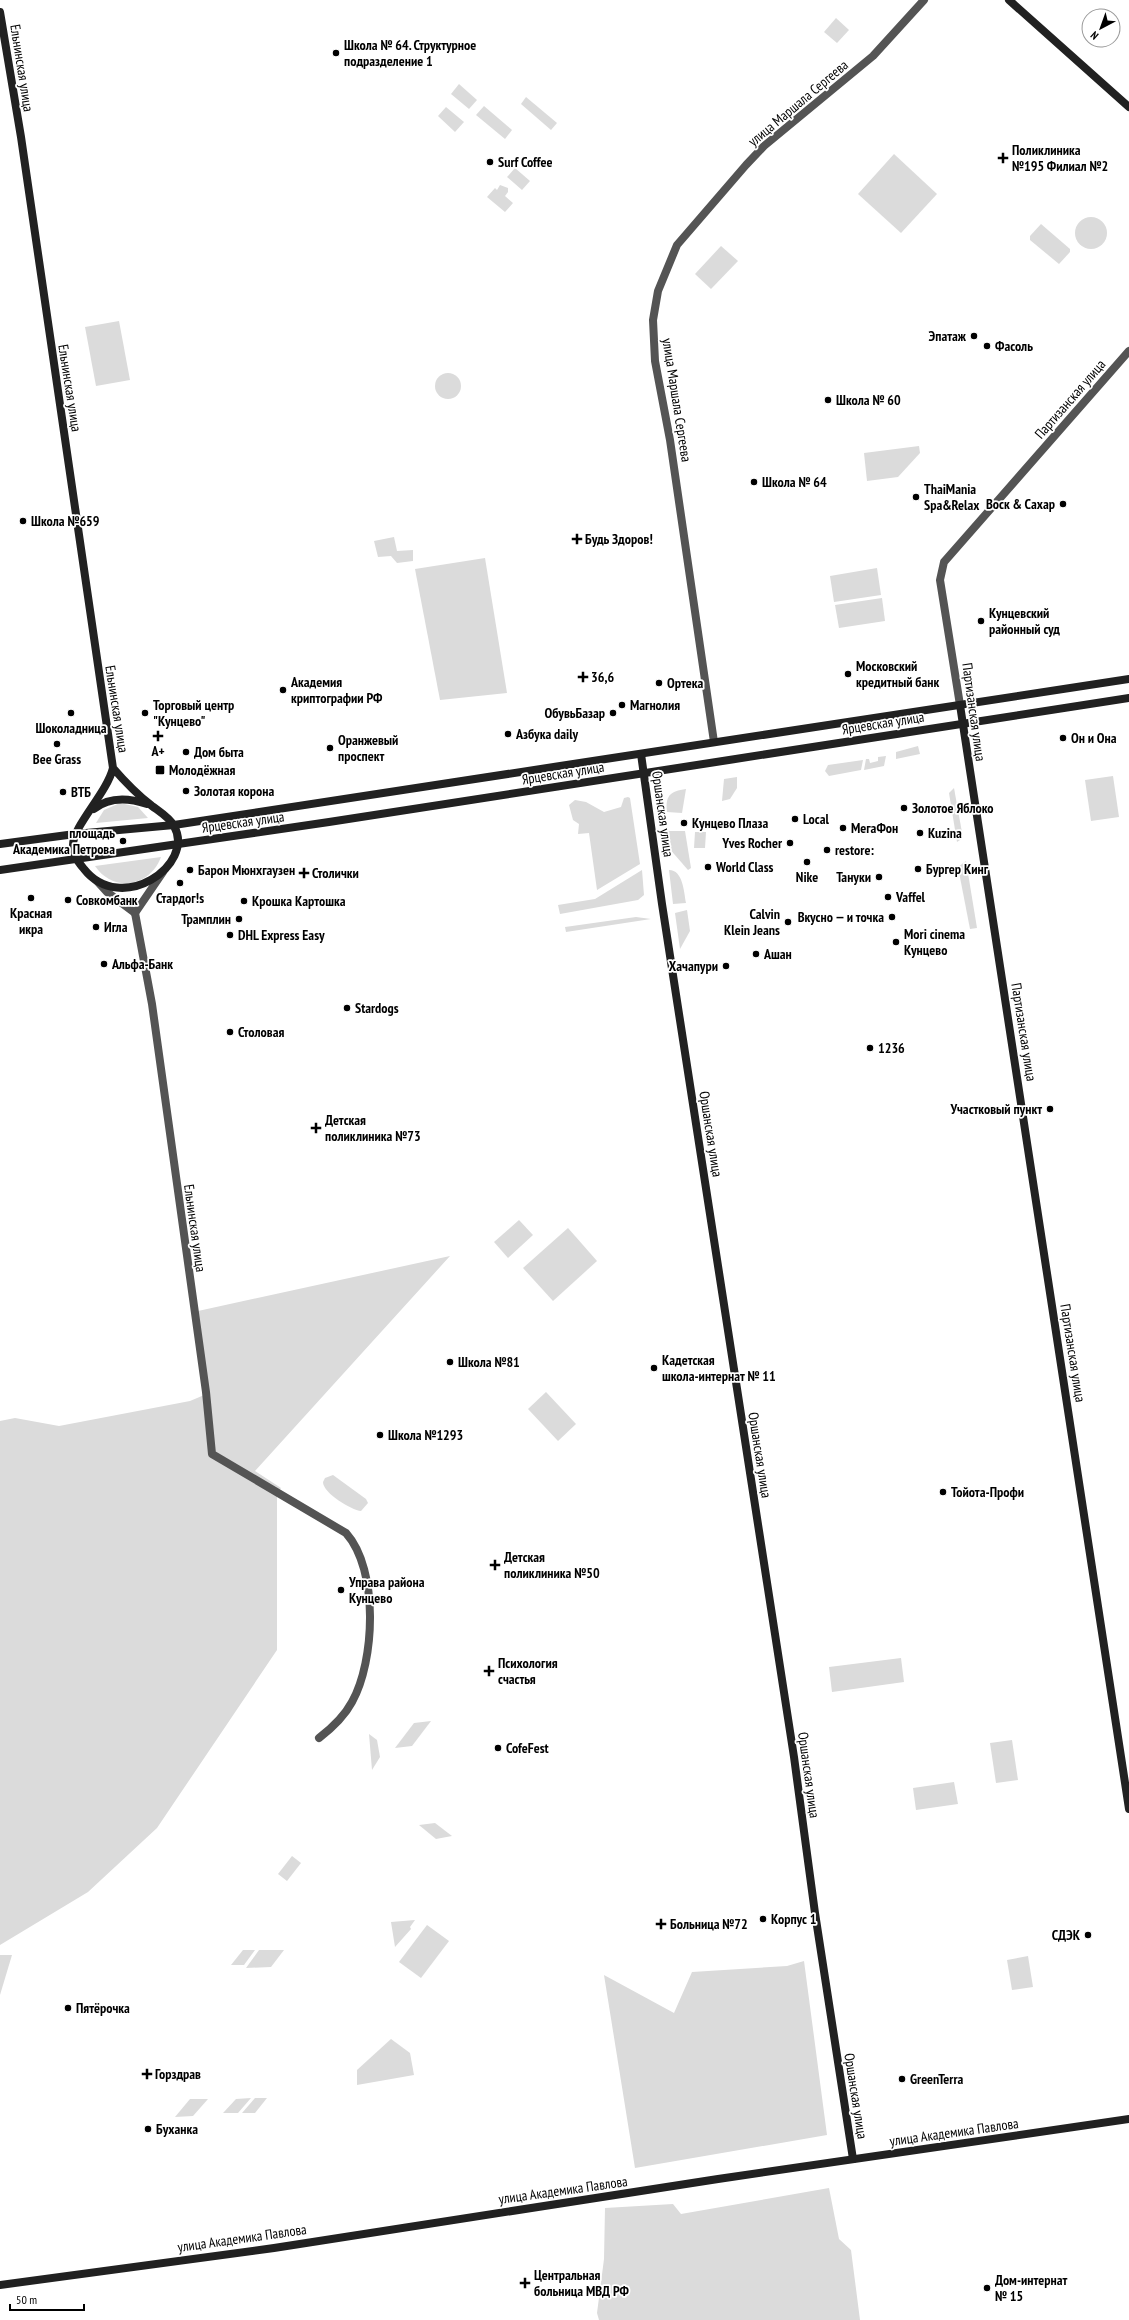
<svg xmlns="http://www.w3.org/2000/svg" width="1129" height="2320" font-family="'PT Sans Narrow',sans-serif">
  <rect width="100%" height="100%" fill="#fff"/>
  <g fill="#dbdbdb">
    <path d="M 836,18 L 849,30 L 837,43 L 824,32 Z"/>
    <path d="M 459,84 L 477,100 L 469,109 L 451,94 Z"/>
    <path d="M 526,97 L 557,123 L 551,130 L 521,104 Z"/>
    <path d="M 484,106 L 512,130 L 505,139 L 476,115 Z"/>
    <path d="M 446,107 L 464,122 L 455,132 L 438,116 Z"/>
    <path d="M 894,154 L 937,194 L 901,233 L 858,194 Z"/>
    <path d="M 515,168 L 530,181 L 522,190 L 507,177 Z"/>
    <path d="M 500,185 L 508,188 L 508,192 L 505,196 L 513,203 L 505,212 L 487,197 L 495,188 L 497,190 Z"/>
    <circle cx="1091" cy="233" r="16"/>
    <path d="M 1041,224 L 1070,249 L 1070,252 L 1059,264 L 1030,240 L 1030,236 Z"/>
    <path d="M 721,246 L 738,261 L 711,289 L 695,274 Z"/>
    <path d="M 119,321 L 130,380 L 96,386 L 85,327 Z"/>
    <circle cx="448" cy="386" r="13"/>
    <path d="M 919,446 L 920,453 L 898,477 L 867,481 L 864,453 Z"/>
    <path d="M 394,537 L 397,551 L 413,550 L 413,561 L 397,563 L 391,556 L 378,557 L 374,541 Z"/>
    <path d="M 485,558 L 507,693 L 440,700 L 415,569 Z"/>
    <path d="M 877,568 L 881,595 L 834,602 L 830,576 Z"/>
    <path d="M 882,598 L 885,621 L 839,628 L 835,605 Z"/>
    <path d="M 918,746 L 920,754 L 896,759 L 896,752 Z"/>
    <path d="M 886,756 L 884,766 L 864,770 L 866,759 L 869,759 L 870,763 L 878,761 L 878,757 Z"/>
    <path d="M 863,760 L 861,770 L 829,776 L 825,771 L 828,765 Z"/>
    <path d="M 1113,776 L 1119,817 L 1091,821 L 1085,780 Z"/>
    <path d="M 737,777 L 737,788 L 730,799 L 722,801 L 724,779 Z"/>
    <path d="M 954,788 L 963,838 L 957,842 L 949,793 Z"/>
    <path d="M 686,789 L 682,813 L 667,812 C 665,796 670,791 686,789 Z"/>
    <path d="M 628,797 L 630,798 L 640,864 L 597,890 L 589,833 L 578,834 L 579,824 L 573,820 L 569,805 L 575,800 L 586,802 L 604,812 L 621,807 L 624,798 Z"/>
    <path d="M 120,803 L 138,807 L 148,818 L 96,823 L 104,810 Z"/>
    <path d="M 665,831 L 685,831 L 691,868 L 688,870 L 668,847 Z"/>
    <path d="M 695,832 L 706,832 L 705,848 L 694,848 Z"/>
    <path d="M 161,857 C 150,887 113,893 95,866 Z"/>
    <path d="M 966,861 L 977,928 L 970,929 L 958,867 Z"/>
    <path d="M 642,870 L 644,895 L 638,900 L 560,914 L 558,905 L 595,899 Z"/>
    <path d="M 669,870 C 683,870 684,892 686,903 L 673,904 Z"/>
    <path d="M 687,910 L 690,931 L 680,949 L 675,913 Z"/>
    <path d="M 636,917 L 651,919 L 566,932 L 565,927 Z"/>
    <path d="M 519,1220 L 533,1235 L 508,1258 L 494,1242 Z"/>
    <path d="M 568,1228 L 597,1261 L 553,1301 L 523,1268 Z"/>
    <path d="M 450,1256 L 255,1471 L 281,1488 L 277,1494 L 277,1650 L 157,1828 L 88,1892 L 0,1945 L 0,1421 L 15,1418 L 59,1426 L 190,1401 L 209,1393 L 198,1311 Z"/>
    <path d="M 546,1392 L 576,1424 L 558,1441 L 528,1409 Z"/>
    <path d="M 333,1475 L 366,1499 L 368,1503 L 361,1511 C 351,1510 323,1493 323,1482 L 325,1478 Z"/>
    <path d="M 901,1658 L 904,1682 L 832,1692 L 829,1667 Z"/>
    <path d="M 431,1721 L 412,1746 L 395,1748 L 414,1723 Z"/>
    <path d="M 369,1734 L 377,1740 L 380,1757 L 372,1770 Z"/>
    <path d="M 1012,1740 L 1018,1780 L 996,1783 L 990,1743 Z"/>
    <path d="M 954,1782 L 958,1804 L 916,1810 L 913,1788 Z"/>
    <path d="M 435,1823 L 452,1836 L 436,1839 L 419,1825 Z"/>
    <path d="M 292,1856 L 301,1863 L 287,1881 L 278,1874 Z"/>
    <path d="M 415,1920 L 410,1927 L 411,1929 L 395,1947 L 391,1922 Z"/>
    <path d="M 427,1925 L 449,1941 L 421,1978 L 399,1962 Z"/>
    <path d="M 243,1950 L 255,1950 L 244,1965 L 231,1965 Z"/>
    <path d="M 259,1950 L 284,1950 L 271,1967 L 246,1968 Z"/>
    <path d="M 0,1955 L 12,1955 L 0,1995 Z"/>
    <path d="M 1028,1956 L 1033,1987 L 1012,1990 L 1007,1960 Z"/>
    <path d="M 804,1961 L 827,2135 L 635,2168 L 604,1975 L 674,2013 L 692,1972 L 787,1966 Z"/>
    <path d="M 391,2039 L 410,2053 L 414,2075 L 357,2085 L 357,2070 Z"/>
    <path d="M 251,2098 L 238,2113 L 223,2113 L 236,2099 Z"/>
    <path d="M 255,2098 L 267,2098 L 255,2113 L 242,2113 Z"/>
    <path d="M 190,2099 L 208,2099 L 193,2116 L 175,2117 Z"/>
    <path d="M 829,2188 L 839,2239 L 851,2250 L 860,2320 L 599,2320 L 597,2313 L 604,2259 L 605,2208 L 673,2204 L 681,2214 Z"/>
  </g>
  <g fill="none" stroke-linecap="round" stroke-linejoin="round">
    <g stroke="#545454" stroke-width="8">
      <path d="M 960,705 L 940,580 L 944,562 L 1129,351"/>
      <path d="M 714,742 L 670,440 L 655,361 L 653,320 L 658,291 L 677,245 L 746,165 L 764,146 L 873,56 L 924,0"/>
      <path d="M 97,881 L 107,892 L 135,913"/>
      <path d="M 135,913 L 152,1004 L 206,1392 L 212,1454 L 346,1533 C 379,1570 375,1661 352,1702 C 344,1717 332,1728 319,1738"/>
      <path d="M 135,913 L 163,872"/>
    </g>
    <g stroke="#212121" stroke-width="8">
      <path d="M 1009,0 L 1129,107"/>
      <path d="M 0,12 L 21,137 L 113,768 C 107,793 73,826 73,845 C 73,855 78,862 84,869 C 121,916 196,865 174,826 C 170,818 160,812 152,806 C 138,795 125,782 113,768"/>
      <path d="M 960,705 L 1129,1809"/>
      <path d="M 641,754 L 662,904 L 794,1757 L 815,1913 L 853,2159"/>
      <path d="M 94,809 C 110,796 129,798 147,804"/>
      <path d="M 0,844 L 75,834 L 174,825 L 1129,679"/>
      <path d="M 0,870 L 329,822 L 1129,698"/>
      <path d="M 0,2285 L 274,2248 L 718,2179 L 1129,2119"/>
    </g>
  </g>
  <g fill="#000" stroke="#fff" stroke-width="1.5">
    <circle cx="336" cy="53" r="4"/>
    <path d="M1001 152h4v4h4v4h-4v4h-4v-4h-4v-4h4z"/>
    <circle cx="490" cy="162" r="4"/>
    <circle cx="974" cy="336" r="4"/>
    <circle cx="987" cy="346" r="4"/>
    <circle cx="828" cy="400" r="4"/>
    <circle cx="754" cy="482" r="4"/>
    <circle cx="916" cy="497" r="4"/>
    <circle cx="1063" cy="504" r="4"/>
    <circle cx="23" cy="521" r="4"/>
    <path d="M575 533h4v4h4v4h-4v4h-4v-4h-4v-4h4z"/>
    <circle cx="981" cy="621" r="4"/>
    <circle cx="848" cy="674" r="4"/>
    <path d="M581 671h4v4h4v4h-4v4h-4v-4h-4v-4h4z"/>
    <circle cx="659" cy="683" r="4"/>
    <circle cx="283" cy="690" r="4"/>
    <circle cx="622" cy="705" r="4"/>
    <circle cx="71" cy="713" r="4"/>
    <circle cx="145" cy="713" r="4"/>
    <circle cx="613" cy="713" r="4"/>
    <circle cx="508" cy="734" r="4"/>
    <path d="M156 730h4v4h4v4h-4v4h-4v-4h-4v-4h4z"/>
    <circle cx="1063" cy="738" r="4"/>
    <circle cx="57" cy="744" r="4"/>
    <circle cx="330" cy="748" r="4"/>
    <circle cx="186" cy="752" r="4"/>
    <rect x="155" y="765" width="10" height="10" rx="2"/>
    <circle cx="186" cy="791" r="4"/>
    <circle cx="63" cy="792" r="4"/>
    <circle cx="904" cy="808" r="4"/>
    <circle cx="795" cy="819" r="4"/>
    <circle cx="684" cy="823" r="4"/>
    <circle cx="843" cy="828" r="4"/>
    <circle cx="920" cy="833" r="4"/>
    <circle cx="123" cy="841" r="4"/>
    <circle cx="790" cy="843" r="4"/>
    <circle cx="827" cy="850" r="4"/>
    <circle cx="807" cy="862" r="4"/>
    <circle cx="708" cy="867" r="4"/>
    <circle cx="918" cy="869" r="4"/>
    <circle cx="190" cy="870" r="4"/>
    <path d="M302 867h4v4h4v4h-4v4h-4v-4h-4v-4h4z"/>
    <circle cx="879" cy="877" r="4"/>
    <circle cx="180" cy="883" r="4"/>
    <circle cx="888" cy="897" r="4"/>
    <circle cx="31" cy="898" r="4"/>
    <circle cx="68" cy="900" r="4"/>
    <circle cx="244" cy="901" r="4"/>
    <circle cx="892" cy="917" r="4"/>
    <circle cx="239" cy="919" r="4"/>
    <circle cx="788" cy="922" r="4"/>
    <circle cx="96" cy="927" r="4"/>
    <circle cx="230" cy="935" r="4"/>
    <circle cx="896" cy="942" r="4"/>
    <circle cx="756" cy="954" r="4"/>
    <circle cx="104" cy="964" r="4"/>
    <circle cx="726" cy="966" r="4"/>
    <circle cx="347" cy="1008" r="4"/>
    <circle cx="230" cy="1032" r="4"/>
    <circle cx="870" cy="1048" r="4"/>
    <circle cx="1050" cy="1109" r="4"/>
    <path d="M314 1122h4v4h4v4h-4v4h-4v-4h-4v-4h4z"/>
    <circle cx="450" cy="1362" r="4"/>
    <circle cx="654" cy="1368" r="4"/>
    <circle cx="380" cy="1435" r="4"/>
    <circle cx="943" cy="1492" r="4"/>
    <path d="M493 1559h4v4h4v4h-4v4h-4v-4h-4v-4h4z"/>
    <circle cx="341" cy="1590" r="4"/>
    <path d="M487 1665h4v4h4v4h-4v4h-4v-4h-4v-4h4z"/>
    <circle cx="498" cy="1748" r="4"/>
    <circle cx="763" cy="1919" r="4"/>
    <path d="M659 1918h4v4h4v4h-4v4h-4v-4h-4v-4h4z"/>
    <circle cx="1088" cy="1935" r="4"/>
    <circle cx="68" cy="2008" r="4"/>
    <path d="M145 2068h4v4h4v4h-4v4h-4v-4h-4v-4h4z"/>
    <circle cx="902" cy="2079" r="4"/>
    <circle cx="148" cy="2129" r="4"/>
    <path d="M523 2277h4v4h4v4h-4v4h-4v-4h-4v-4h4z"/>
    <circle cx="987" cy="2288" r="4"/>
  </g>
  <g text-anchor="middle" stroke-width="3.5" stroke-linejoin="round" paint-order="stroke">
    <g font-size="14" font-weight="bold" fill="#000" stroke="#fff" text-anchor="start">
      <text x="344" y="50">Школа № 64. Структурное<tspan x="344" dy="16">подразделение 1</tspan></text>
      <text x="1012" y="155">Поликлиника<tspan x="1012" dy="16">№195 Филиал №2</tspan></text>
      <text x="498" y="167">Surf Coffee</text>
      <text x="966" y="341" text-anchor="end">Эпатаж</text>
      <text x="995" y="351">Фасоль</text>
      <text x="836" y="405">Школа № 60</text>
      <text x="762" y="487">Школа № 64</text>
      <text x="924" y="494">ThaiMania<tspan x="924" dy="16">Spa&amp;Relax</tspan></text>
      <text x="1055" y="509" text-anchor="end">Воск &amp; Сахар</text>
      <text x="31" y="526">Школа №659</text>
      <text x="585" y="544">Будь Здоров!</text>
      <text x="989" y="618">Кунцевский<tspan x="989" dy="16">районный суд</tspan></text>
      <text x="856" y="671">Московский<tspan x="856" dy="16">кредитный банк</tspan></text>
      <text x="591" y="682">36,6</text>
      <text x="291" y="687">Академия<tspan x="291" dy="16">криптографии РФ</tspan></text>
      <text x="667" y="688">Ортека</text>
      <text x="153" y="710">Торговый центр<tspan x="153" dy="16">"Кунцево"</tspan></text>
      <text x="630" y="710">Магнолия</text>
      <text x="605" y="718" text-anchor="end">ОбувьБазар</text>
      <text x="71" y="733" text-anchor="middle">Шоколадница</text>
      <text x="516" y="739">Азбука daily</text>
      <text x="1071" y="743">Он и Она</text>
      <text x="338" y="745">Оранжевый<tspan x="338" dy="16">проспект</tspan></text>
      <text x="158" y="756" text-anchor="middle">A+</text>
      <text x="194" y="757">Дом быта</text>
      <text x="57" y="764" text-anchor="middle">Bee Grass</text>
      <text x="169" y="775">Молодёжная</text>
      <text x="194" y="796">Золотая корона</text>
      <text x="71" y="797">ВТБ</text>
      <text x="912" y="813">Золотое Яблоко</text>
      <text x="803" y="824">Local</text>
      <text x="692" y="828">Кунцево Плаза</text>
      <text x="851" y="833">МегаФон</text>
      <text x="115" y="838" text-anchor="end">площадь<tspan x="115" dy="16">Академика Петрова</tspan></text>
      <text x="928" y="838">Kuzina</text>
      <text x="782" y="848" text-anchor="end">Yves Rocher</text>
      <text x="835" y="855">restore:</text>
      <text x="716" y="872">World Class</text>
      <text x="926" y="874">Бургер Кинг</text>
      <text x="198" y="875">Барон Мюнхгаузен</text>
      <text x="312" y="878">Столички</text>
      <text x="807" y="882" text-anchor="middle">Nike</text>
      <text x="871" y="882" text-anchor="end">Тануки</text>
      <text x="896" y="902">Vaffel</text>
      <text x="180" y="903" text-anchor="middle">Стардог!s</text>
      <text x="76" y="905">Совкомбанк</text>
      <text x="252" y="906">Крошка Картошка</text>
      <text x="31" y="918" text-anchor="middle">Красная<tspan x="31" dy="16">икра</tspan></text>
      <text x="780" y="919" text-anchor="end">Calvin<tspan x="780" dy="16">Klein Jeans</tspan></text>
      <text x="884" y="922" text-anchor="end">Вкусно — и точка</text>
      <text x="231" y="924" text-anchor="end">Трамплин</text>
      <text x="104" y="932">Игла</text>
      <text x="904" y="939">Mori cinema<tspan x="904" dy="16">Кунцево</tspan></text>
      <text x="238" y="940">DHL Express Easy</text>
      <text x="764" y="959">Ашан</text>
      <text x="112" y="969">Альфа-Банк</text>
      <text x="718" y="971" text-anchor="end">Хачапури</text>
      <text x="355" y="1013">Stardogs</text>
      <text x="238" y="1037">Столовая</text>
      <text x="878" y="1053">1236</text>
      <text x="1042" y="1114" text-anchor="end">Участковый пункт</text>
      <text x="325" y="1125">Детская<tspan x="325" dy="16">поликлиника №73</tspan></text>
      <text x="662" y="1365">Кадетская<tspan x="662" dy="16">школа-интернат № 11</tspan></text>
      <text x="458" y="1367">Школа №81</text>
      <text x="388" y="1440">Школа №1293</text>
      <text x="951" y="1497">Тойота-Профи</text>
      <text x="504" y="1562">Детская<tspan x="504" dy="16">поликлиника №50</tspan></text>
      <text x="349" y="1587">Управа района<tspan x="349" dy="16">Кунцево</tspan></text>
      <text x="498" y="1668">Психология<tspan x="498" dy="16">счастья</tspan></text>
      <text x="506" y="1753">CofeFest</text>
      <text x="771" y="1924">Корпус 1</text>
      <text x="670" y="1929">Больница №72</text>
      <text x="1080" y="1940" text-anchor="end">СДЭК</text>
      <text x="76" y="2013">Пятёрочка</text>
      <text x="155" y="2079">Горздрав</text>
      <text x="910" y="2084">GreenTerra</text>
      <text x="156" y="2134">Буханка</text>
      <text x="534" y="2280">Центральная<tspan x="534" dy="16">больница МВД РФ</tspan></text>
      <text x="995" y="2285">Дом-интернат<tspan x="995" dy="16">№ 15</tspan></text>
    </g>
    <g font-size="14" fill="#000" stroke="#fff">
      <text transform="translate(22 68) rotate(81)" y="5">Ельнинская улица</text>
      <text transform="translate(798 103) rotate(-40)" y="5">улица Маршала Сергеева</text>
      <text transform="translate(70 388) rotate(81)" y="5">Ельнинская улица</text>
      <text transform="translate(1070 399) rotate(-49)" y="5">Партизанская улица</text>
      <text transform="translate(677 400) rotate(81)" y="5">улица Маршала Сергеева</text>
      <text transform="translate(117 709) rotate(81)" y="5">Ельнинская улица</text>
      <text transform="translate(974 712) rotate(82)" y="5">Партизанская улица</text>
      <text transform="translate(883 723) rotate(-9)" y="5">Ярцевская улица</text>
      <text transform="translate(563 773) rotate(-9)" y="5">Ярцевская улица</text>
      <text transform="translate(663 814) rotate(82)" y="5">Оршанская улица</text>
      <text transform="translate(243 822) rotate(-8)" y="5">Ярцевская улица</text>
      <text transform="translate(1024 1032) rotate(81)" y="5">Партизанская улица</text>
      <text transform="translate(711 1134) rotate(81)" y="5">Оршанская улица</text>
      <text transform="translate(195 1228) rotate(82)" y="5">Ельнинская улица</text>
      <text transform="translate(1073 1353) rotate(81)" y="5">Партизанская улица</text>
      <text transform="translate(760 1455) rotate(81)" y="5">Оршанская улица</text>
      <text transform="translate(809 1775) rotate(82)" y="5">Оршанская улица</text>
      <text transform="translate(856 2096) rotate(81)" y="5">Оршанская улица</text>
      <text transform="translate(954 2132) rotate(-8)" y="5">улица Академика Павлова</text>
      <text transform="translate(563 2190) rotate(-8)" y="5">улица Академика Павлова</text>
      <text transform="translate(242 2238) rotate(-8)" y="5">улица Академика Павлова</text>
    </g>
  </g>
  <g transform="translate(1101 28) rotate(221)"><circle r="19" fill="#ffffff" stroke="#999999"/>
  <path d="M0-3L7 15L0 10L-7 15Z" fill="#000000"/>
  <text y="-6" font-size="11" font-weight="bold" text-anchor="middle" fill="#000000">N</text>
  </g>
  <path d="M10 2304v6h74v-6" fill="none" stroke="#000000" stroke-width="2"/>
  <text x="16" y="2304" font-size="12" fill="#000000" stroke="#ffffff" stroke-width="3" paint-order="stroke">50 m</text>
</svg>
